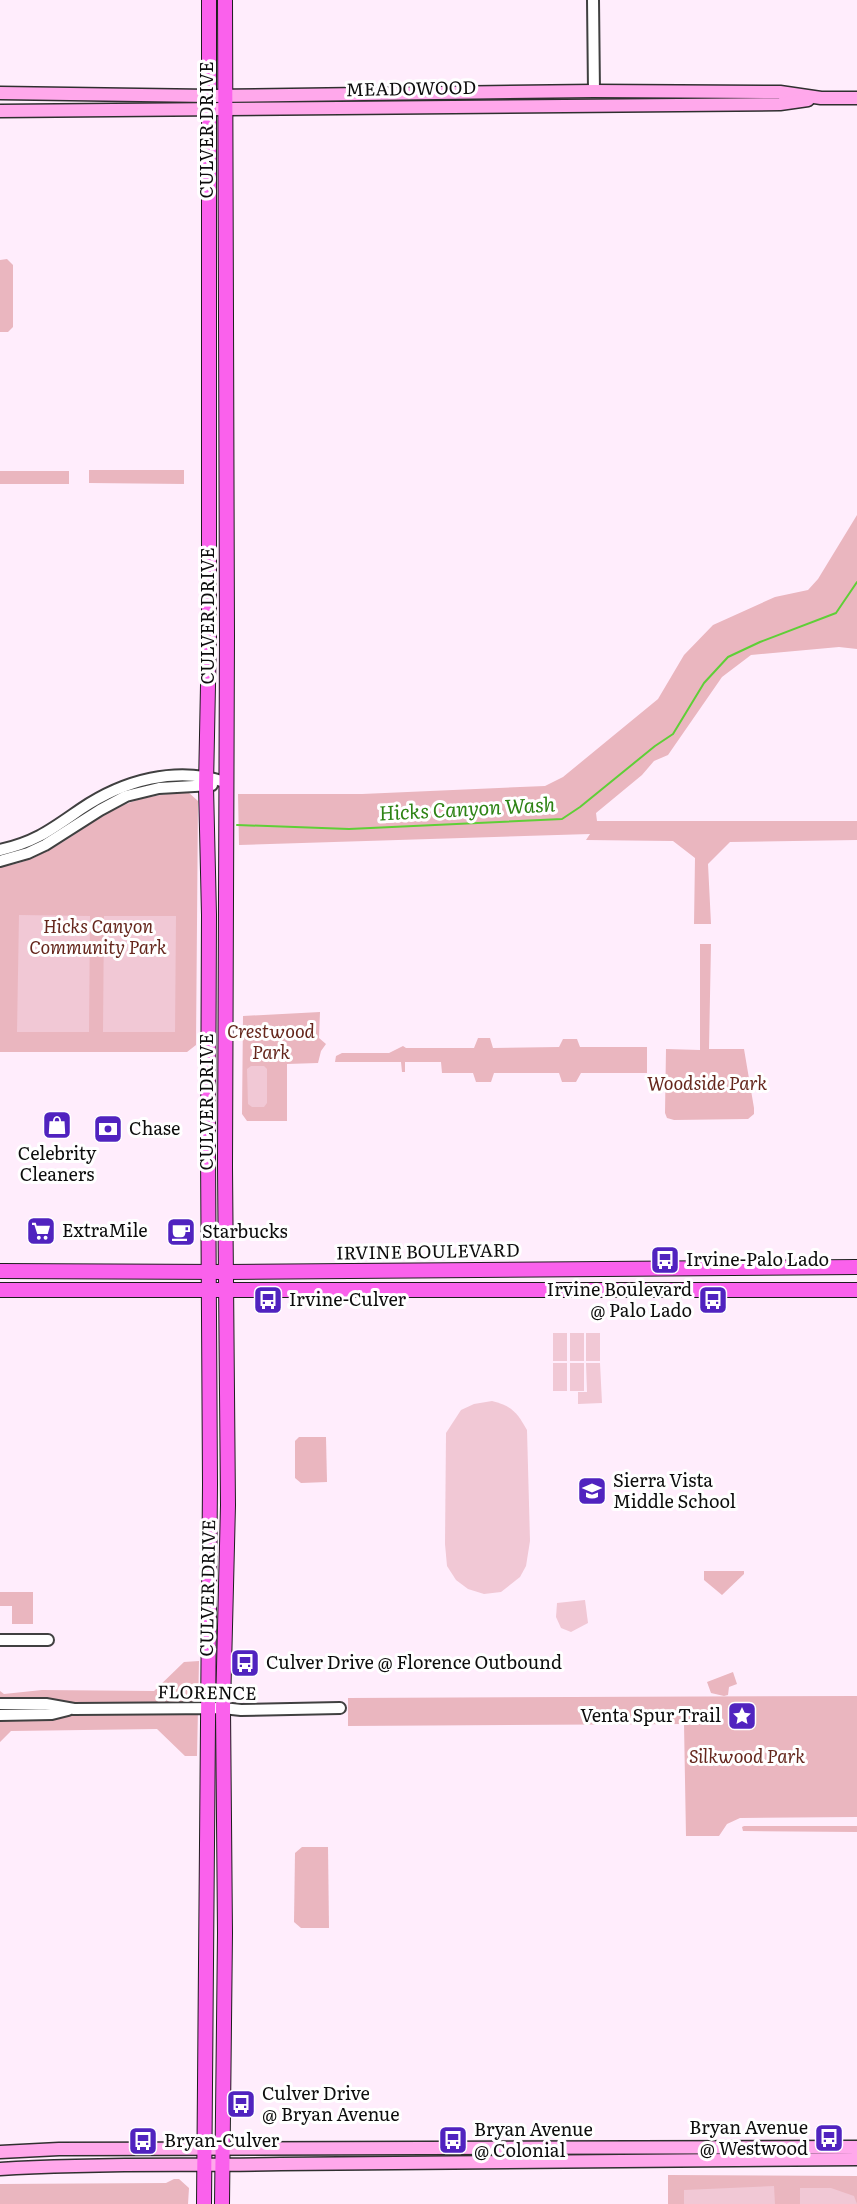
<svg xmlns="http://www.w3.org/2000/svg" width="857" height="2204" font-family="Literata,serif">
  <rect width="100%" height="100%" fill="#ffedfc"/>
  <g fill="#eab6bf">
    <path d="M 7,259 L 13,265 L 13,327 L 8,332 L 0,332 L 0,260 Z"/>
    <path d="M 89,470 L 184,470 L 184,484 L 89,483 Z"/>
    <rect x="0" y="471" width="69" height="13"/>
    <path d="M 857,515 L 857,649 L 839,647 L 751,655 L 722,677 L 668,755 L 654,761 L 642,775 L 596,813 L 597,821 L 857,821 L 857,840 L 730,842 L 708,864 L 711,924 L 694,924 L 695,858 L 673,841 L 586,840 L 590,834 L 239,845 L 238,794 L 362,794 L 545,786 L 563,777 L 658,699 L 684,655 L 713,625 L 775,597 L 808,590 L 818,579 Z"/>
    <path d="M 188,792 L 198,801 L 196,1045 L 187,1052 L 0,1052 L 0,867 C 51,860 80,825 124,805 C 144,796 166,794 188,792 Z"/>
    <path d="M 700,944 L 711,944 L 709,1049 L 744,1049 L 754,1108 L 754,1114 L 748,1119 L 674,1120 L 667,1118 L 665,1113 L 666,1049 L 700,1050 Z"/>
    <path d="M 320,1012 L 319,1038 L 326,1044 L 321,1051 L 318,1063 L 287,1064 L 287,1121 L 247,1121 L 242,1114 L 243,1016 Z"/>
    <path d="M 478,1038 L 490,1038 L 493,1048 L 559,1047 L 563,1039 L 577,1039 L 580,1047 L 647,1047 L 647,1073 L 581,1073 L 576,1082 L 562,1082 L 559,1073 L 494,1073 L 491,1082 L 476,1082 L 473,1073 L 442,1073 L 441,1062 L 405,1062 L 405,1072 L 402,1072 L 401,1062 L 335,1062 L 336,1056 L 342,1053 L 389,1053 L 403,1046 L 406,1048 L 474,1048 Z"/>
    <path d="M 299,1437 L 326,1437 L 327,1482 L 301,1483 L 295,1478 L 295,1441 Z"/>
    <path d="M 704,1571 L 744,1571 L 744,1574 L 722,1595 L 704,1580 Z"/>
    <path d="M 0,1592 L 33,1592 L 33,1624 L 12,1624 L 12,1606 L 0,1606 Z"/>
    <path d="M 199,1661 L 197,1756 L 185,1756 L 157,1729 L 11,1731 L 0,1742 L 0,1691 L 4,1694 L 42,1690 L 154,1691 L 184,1662 Z"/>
    <path d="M 733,1672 L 737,1684 L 729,1687 L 728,1695 L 724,1696 L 711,1693 L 707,1682 Z"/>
    <path d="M 857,1696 L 857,1817 L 740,1818 L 727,1824 L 719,1836 L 686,1836 L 684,1724 L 348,1726 L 348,1698 Z"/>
    <path d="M 744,1826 L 857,1826 L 857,1832 L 743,1831 L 742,1827 Z"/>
    <path d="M 302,1847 L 328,1847 L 329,1928 L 301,1928 L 294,1922 L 295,1853 Z"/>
    <path d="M 668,2175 L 857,2176 L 857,2204 L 668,2204 Z"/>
    <path d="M 174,2179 L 179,2179 L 189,2188 L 188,2204 L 0,2204 L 0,2184 L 166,2183 Z"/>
  </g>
  <g fill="#f1c8d5">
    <path d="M 19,915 L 90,916 L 89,1032 L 17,1032 Z"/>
    <path d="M 104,916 L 176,916 L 175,1032 L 103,1032 Z"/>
    <path d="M 251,1066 L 264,1066 L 267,1069 L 267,1103 L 264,1107 L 252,1107 L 248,1104 L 247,1069 Z"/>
    <rect x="553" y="1333" width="14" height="28"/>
    <rect x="570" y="1333" width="14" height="28"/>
    <rect x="586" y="1333" width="14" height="28"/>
    <rect x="553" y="1363" width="14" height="28"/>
    <rect x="570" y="1363" width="14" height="28"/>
    <path d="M 586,1363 L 600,1363 L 602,1403 L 578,1404 L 578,1392 L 587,1392 Z"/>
    <path d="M 492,1401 C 512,1406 517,1412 527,1430 L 530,1541 L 526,1566 L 520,1577 L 501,1592 L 484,1594 L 468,1589 L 456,1580 L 447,1566 L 445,1544 L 446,1433 L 461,1410 L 474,1404 Z"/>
    <path d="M 585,1600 L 588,1623 L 571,1632 L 561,1628 L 556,1617 L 557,1603 Z"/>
    <path d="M 774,2186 L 775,2204 L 684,2204 L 684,2190 Z"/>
    <path d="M 800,2188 L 831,2188 L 854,2196 L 857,2204 L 800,2204 Z"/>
  </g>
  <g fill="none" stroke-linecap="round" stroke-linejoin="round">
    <path stroke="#5fcf37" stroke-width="2" d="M 237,825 L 349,829 L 562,819 L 580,807 L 655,746 L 673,734 L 704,683 L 728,657 L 760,642 L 836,613 L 857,582"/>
    <g stroke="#404040" stroke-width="14">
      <g id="tertiary">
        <path d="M 593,0 L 594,91"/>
        <path d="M 0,850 C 36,842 52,829 81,809 C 124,780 176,766 225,782"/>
        <path d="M 0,861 L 28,853 L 45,845 L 100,810 L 126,796 L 159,788 L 212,785"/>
        <path d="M 0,1640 L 48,1640"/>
        <path d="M 0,1704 L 46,1704 L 74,1709 L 223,1708 L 241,1710 L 340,1708"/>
        <path d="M 0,1715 L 52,1714 L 68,1710"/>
      </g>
    </g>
    <g stroke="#2f2f2f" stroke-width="15">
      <g id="secondary">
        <path d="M 0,93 L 210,96 L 594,91 L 780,92 L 821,98 L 857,98"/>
        <path d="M 0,111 L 780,104 L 808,100"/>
        <path d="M 0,2152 L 59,2149 L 857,2147"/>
        <path d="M 0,2169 C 94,2163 187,2166 281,2164 C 473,2161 665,2159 857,2159"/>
      </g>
    </g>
    <g stroke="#1e1e1e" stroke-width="16">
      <g id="primary">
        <path d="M 0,1271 L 226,1272 L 857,1267"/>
        <path d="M 0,1290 L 857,1290"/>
        <path d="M 204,2204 L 210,1484 L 208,1151 L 209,915 L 206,786 L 209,635 L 209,0"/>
        <path d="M 222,2204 L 225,1933 L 223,1708 L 228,1505 L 225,1167 L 227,635 L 225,0"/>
      </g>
    </g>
    <use href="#tertiary" stroke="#fff" stroke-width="10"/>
    <use href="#secondary" stroke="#ffa8eb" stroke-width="12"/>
    <use href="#primary" stroke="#fa61ec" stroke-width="14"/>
  </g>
  <defs>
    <g id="shop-square" transform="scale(1.5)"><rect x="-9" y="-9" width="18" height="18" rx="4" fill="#5023bf" stroke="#fff"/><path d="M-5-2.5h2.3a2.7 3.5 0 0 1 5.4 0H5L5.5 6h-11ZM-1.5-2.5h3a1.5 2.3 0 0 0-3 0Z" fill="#fff"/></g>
    <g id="bank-square" transform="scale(1.5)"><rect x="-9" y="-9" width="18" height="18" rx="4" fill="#5023bf" stroke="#fff"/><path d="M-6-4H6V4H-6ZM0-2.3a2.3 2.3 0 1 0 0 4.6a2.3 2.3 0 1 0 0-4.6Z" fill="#fff"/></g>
    <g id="supermarket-square" transform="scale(1.5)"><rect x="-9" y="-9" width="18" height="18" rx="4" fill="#5023bf" stroke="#fff"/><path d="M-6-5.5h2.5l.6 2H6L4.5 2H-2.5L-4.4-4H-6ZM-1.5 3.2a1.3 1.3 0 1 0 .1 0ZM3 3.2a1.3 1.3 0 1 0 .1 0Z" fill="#fff"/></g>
    <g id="cafe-square" transform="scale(1.5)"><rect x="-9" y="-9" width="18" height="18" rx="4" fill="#5023bf" stroke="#fff"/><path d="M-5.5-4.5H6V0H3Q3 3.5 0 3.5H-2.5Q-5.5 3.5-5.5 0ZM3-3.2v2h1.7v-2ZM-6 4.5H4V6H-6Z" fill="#fff"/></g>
    <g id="bus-square" transform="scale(1.5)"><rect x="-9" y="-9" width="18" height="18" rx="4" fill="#5023bf" stroke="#fff"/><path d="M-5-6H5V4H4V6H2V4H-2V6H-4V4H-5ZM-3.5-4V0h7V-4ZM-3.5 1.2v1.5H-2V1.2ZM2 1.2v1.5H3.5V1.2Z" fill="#fff"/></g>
    <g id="school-square" transform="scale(1.5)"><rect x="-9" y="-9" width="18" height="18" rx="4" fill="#5023bf" stroke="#fff"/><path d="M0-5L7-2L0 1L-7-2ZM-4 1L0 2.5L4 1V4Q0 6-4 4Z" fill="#fff"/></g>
    <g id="sight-square" transform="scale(1.5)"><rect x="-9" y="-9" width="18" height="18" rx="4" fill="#5023bf" stroke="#fff"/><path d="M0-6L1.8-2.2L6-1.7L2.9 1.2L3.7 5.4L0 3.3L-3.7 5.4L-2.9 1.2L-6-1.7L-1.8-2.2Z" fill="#fff"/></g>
  </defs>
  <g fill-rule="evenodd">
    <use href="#shop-square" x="57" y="1125"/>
    <use href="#bank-square" x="108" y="1129"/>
    <use href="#supermarket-square" x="41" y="1231"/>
    <use href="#cafe-square" x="181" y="1232"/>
    <use href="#bus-square" x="665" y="1260"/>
    <use href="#bus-square" x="268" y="1300"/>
    <use href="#bus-square" x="713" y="1300"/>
    <use href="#school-square" x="592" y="1491"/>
    <use href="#bus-square" x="245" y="1663"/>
    <use href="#sight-square" x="742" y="1716"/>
    <use href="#bus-square" x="241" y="2104"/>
    <use href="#bus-square" x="829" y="2138"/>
    <use href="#bus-square" x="453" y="2140"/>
    <use href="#bus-square" x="143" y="2141"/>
  </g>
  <g text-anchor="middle" stroke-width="6" stroke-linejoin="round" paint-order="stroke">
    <g font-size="18" fill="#0d0d0d" stroke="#fff">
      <text transform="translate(411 89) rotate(-1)" y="6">MEADOWOOD</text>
      <text transform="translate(207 130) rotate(-90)" y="6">CULVER DRIVE</text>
      <text transform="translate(208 616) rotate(-90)" y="6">CULVER DRIVE</text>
      <text transform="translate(207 1102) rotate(-90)" y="6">CULVER DRIVE</text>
      <text transform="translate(428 1252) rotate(-1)" y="6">IRVINE BOULEVARD</text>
      <text transform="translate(208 1588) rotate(-89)" y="6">CULVER DRIVE</text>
      <text transform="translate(207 1693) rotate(1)" y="6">FLORENCE</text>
    </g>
    <g font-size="18" font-style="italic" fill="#65261c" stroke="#fff">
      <text x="98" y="933">Hicks Canyon<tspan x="98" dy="21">Community Park</tspan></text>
      <text x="271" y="1038">Crestwood<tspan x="271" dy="21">Park</tspan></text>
      <text x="707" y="1090">Woodside Park</text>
      <text x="747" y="1763">Silkwood Park</text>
    </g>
    <g font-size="18" fill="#0d0d0d" stroke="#fff" text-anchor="start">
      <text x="129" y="1135">Chase</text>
      <text x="57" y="1160" text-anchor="middle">Celebrity<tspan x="57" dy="21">Cleaners</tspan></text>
      <text x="62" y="1237">ExtraMile</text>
      <text x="202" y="1238">Starbucks</text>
      <text x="686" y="1266">Irvine-Palo Lado</text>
      <text x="692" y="1296" text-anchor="end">Irvine Boulevard<tspan x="692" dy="21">@ Palo Lado</tspan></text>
      <text x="289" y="1306">Irvine-Culver</text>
      <text x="613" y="1487">Sierra Vista<tspan x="613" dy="21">Middle School</tspan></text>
      <text x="266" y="1669">Culver Drive @ Florence Outbound</text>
      <text x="721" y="1722" text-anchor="end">Venta Spur Trail</text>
      <text x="262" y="2100">Culver Drive<tspan x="262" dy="21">@ Bryan Avenue</tspan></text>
      <text x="808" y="2134" text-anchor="end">Bryan Avenue<tspan x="808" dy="21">@ Westwood</tspan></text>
      <text x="474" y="2136">Bryan Avenue<tspan x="474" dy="21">@ Colonial</tspan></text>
      <text x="164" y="2147">Bryan-Culver</text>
    </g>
    <g font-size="20" font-style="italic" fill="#2d8314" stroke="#fff">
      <text transform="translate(467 809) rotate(-3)" y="7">Hicks Canyon Wash</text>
    </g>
  </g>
</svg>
